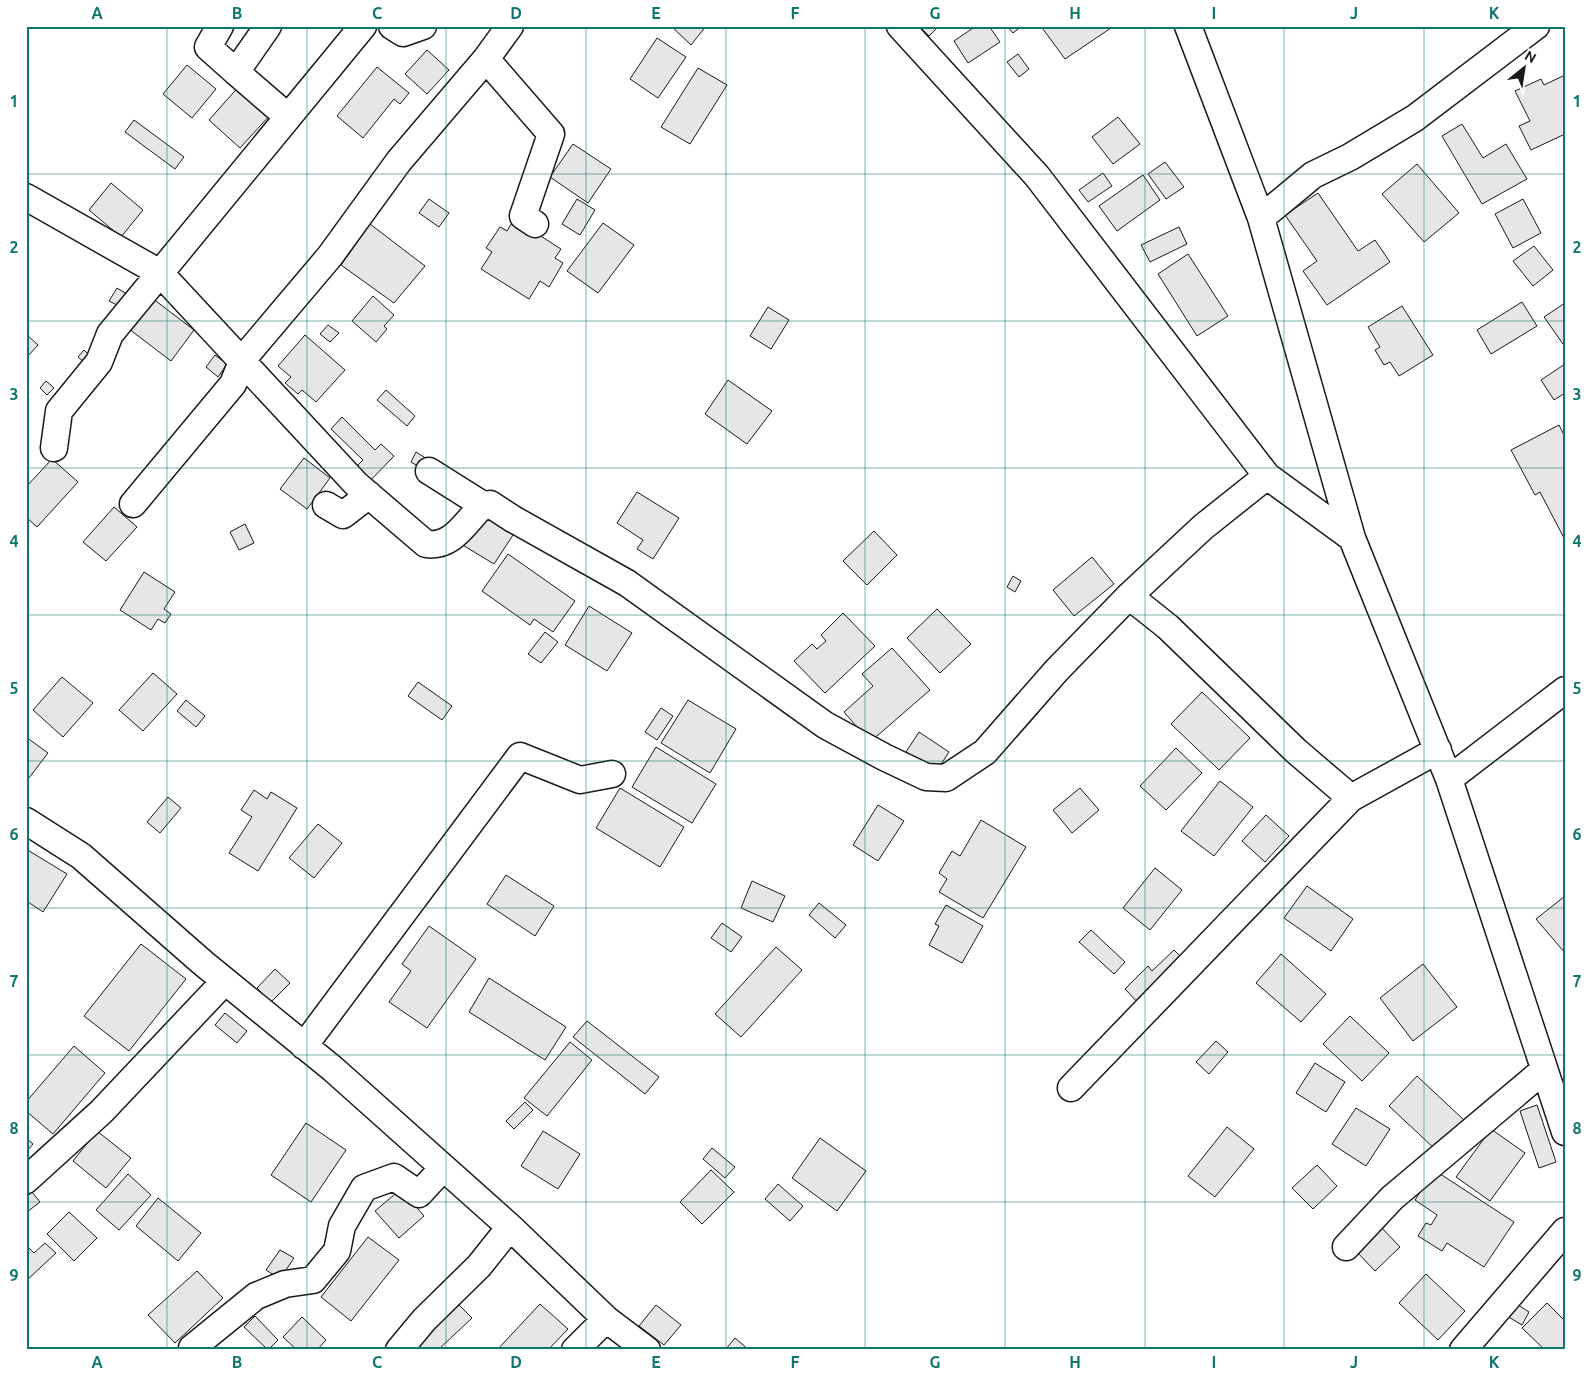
<svg xmlns="http://www.w3.org/2000/svg" width="1591" height="1376" viewBox="0 0 1591 1376" font-family="Ubuntu,sans-serif">
<style>
.building{fill:#e6e6e6;stroke:#1a1a1a}
.lines{fill:none;stroke-linecap:round;stroke-linejoin:round}
.street-casing{stroke:#1a1a1a;stroke-width:29}
.street{stroke:#fff;stroke-width:26}
.grid{fill:none;stroke:#0f766e;stroke-width:1;stroke-opacity:0.55}
.neatline{fill:none;stroke:#0f766e;stroke-width:2}
.grid-label{font-size:16px;text-anchor:middle;font-weight:bold;fill:#0f766e}
</style>
<rect width="100%" height="100%" fill="#fff"/>
<path class="building" d="M671,26H706L691,45Z
M919,26H939L929,36Z
M976,26H989L1000,42L968,63L954,41Z
M1007,26H1022L1013,33Z
M1047,26H1110L1111,28L1065,59L1043,29Z
M657,38L686,57L658,98L630,79Z
M427,50L449,70L427,94L405,74Z
M1018,54L1029,69L1019,77L1007,62Z
M187,65L216,89L192,118L163,94Z
M377,67L409,93L400,104L394,99L363,138L337,116Z
M698,68L727,85L690,144L661,127Z
M1565,75V134L1531,150L1519,126L1530,121L1515,91L1541,79L1544,85Z
M241,84L273,112L240,148L209,120Z
M1118,117L1140,144L1113,164L1092,137Z
M134,120L184,157L175,169L125,132Z
M1462,124L1483,158L1506,144L1527,179L1482,204L1442,136Z
M573,144L611,169L588,203L550,177Z
M1165,162L1184,187L1166,199L1148,174Z
M1417,164L1459,213L1424,242L1382,194Z
M1103,173L1112,186L1088,202L1079,190Z
M1143,175L1160,200L1117,231L1099,206Z
M111,183L143,210L121,237L89,210Z
M1318,193L1358,251L1375,240L1390,262L1327,305L1303,271L1317,261L1285,215Z
M429,199L449,213L439,227L419,213Z
M577,199L595,210L580,235L562,224Z
M1523,199L1541,233L1513,248L1495,214Z
M514,219L561,249L555,258L563,263L549,287L540,281L529,299L481,269L492,252L486,248L500,227L507,231Z
M603,223L634,245L598,293L567,271Z
M370,224L425,266L394,303L341,265Z
M1179,227L1187,244L1150,262L1141,245Z
M1534,246L1553,270L1533,286L1513,261Z
M1188,254L1228,316L1197,336L1158,274Z
M117,288L127,294L119,306L109,301Z
M373,296L394,315L384,326L387,329L376,342L352,321Z
M152,298L194,330L171,361L129,329Z
M1522,302L1537,326L1491,354L1477,330Z
M1565,303V342L1563,344L1544,317Z
M1402,306L1433,355L1399,376L1390,362L1384,365L1375,350L1380,347L1368,327Z
M768,307L789,320L771,349L750,336Z
M328,325L339,333L330,342L320,334Z
M26,334L38,345L26,358Z
M305,335L345,370L316,402L302,390L298,394L285,383L291,377L278,366Z
M84,350L91,357L85,363L78,357Z
M215,355L227,364L218,377L206,367Z
M1565,364V393L1554,400L1541,380Z
M728,380L772,411L747,444L705,414Z
M46,381L54,388L47,395L40,388Z
M386,390L415,416L407,426L377,400Z
M342,417L375,450L381,444L394,456L367,484L353,470L363,460L331,429Z
M1559,425L1565,437L1564,538L1540,492L1535,495L1511,450Z
M416,452L427,459L421,468L411,462Z
M304,458L330,478L307,509L280,489Z
M52,459L78,482L37,527L26,517V487Z
M637,492L679,518L653,559L637,549L643,540L617,523Z
M114,507L137,527L106,561L83,542Z
M482,511L515,532L494,564L461,544Z
M245,524L254,543L239,550L230,532Z
M874,531L897,555L867,585L843,561Z
M508,554L575,601L553,632L534,619L530,625L482,591Z
M1092,557L1114,584L1074,616L1053,590Z
M144,572L175,592L164,609L171,614L165,623L158,619L151,630L120,610Z
M1013,576L1021,581L1015,592L1007,587Z
M589,606L632,633L607,671L565,645Z
M937,609L971,644L940,673L907,638Z
M843,613L875,646L825,693L794,661L812,644L817,649L826,641L821,635Z
M545,632L558,642L541,663L528,654Z
M892,648L930,690L870,742L844,712L873,686L862,674Z
M153,673L177,694L143,731L119,710Z
M62,677L93,703L63,737L33,710Z
M418,682L452,706L442,720L408,696Z
M1202,692L1250,738L1219,770L1171,724Z
M186,700L205,716L196,727L177,711Z
M688,700L736,729L710,773L661,743Z
M661,708L673,716L657,740L645,732Z
M919,732L949,752L936,772L906,752Z
M26,737L48,753L26,782Z
M656,747L716,784L692,823L632,787Z
M1176,748L1202,773L1166,810L1140,786Z
M1220,781L1253,807L1214,856L1181,831Z
M620,788L684,827L660,867L596,828Z
M1080,788L1099,810L1072,833L1053,810Z
M254,790L267,799L271,792L297,808L258,871L229,853L252,817L241,810Z
M168,797L181,808L160,833L147,822Z
M878,805L904,821L878,861L853,845Z
M1266,815L1289,836L1265,862L1242,841Z
M981,820L1026,847L983,918L939,892L947,879L939,873L952,851L960,856Z
M318,824L342,843L314,878L289,858Z
M26,849L67,874L43,912L28,902L26,905Z
M1155,868L1182,890L1150,930L1123,908Z
M506,875L554,906L535,936L487,904Z
M752,881L785,896L773,922L741,908Z
M1307,886L1353,919L1331,951L1284,918Z
M1565,896V953L1536,919Z
M819,903L846,925L835,938L809,915Z
M946,905L983,926L962,963L929,945L939,926L935,924Z
M722,923L742,937L731,952L711,938Z
M429,926L476,959L427,1028L389,1002L411,971L402,964Z
M1091,930L1125,962L1114,974L1079,942Z
M141,944L186,979L129,1051L84,1016Z
M776,947L802,970L741,1037L715,1014Z
M1174,950L1186,962L1141,1006L1125,989L1148,966L1152,971Z
M1281,954L1326,994L1301,1022L1256,983Z
M1423,964L1457,1007L1413,1041L1380,998Z
M275,969L290,983L271,1002L257,988Z
M489,978L566,1027L545,1060L469,1012Z
M225,1013L247,1031L237,1043L215,1025Z
M1350,1016L1389,1053L1362,1081L1323,1044Z
M587,1021L659,1077L645,1094L573,1037Z
M1216,1041L1228,1052L1209,1074L1196,1062Z
M570,1042L592,1060L547,1116L524,1098Z
M74,1046L105,1073L53,1134L26,1111V1102Z
M1315,1063L1345,1082L1326,1112L1296,1093Z
M1417,1076L1465,1121L1437,1151L1389,1106Z
M525,1102L533,1110L514,1129L506,1121Z
M1537,1105L1556,1162L1539,1168L1520,1111Z
M1356,1108L1390,1129L1366,1166L1332,1144Z
M306,1123L346,1150L311,1202L271,1175Z
M1227,1127L1254,1149L1215,1197L1188,1176Z
M1491,1129L1525,1153L1490,1201L1456,1177Z
M97,1131L131,1158L106,1188L73,1161Z
M543,1131L580,1154L558,1189L521,1166Z
M26,1138L33,1144L26,1152Z
M820,1138L866,1171L837,1211L792,1178Z
M712,1148L735,1167L725,1178L703,1159Z
M1317,1165L1337,1186L1313,1209L1292,1188Z
M711,1170L734,1192L702,1224L680,1202Z
M1434,1170L1514,1222L1484,1267L1447,1243L1442,1251L1418,1236L1426,1223L1431,1225L1437,1215L1415,1200Z
M128,1174L151,1195L119,1230L96,1210Z
M778,1184L803,1206L790,1221L765,1199Z
M401,1189L424,1216L399,1238L375,1211Z
M32,1192L40,1202L27,1212L26,1198Z
M158,1198L201,1233L178,1261L136,1226Z
M69,1212L97,1238L74,1261L47,1234Z
M1380,1226L1400,1247L1375,1271L1355,1250Z
M368,1237L399,1260L351,1321L321,1297Z
M45,1243L56,1253L26,1281V1245L34,1253Z
M280,1250L294,1258L280,1279L266,1270Z
M197,1271L223,1298L175,1343L148,1315Z
M1426,1274L1465,1311L1438,1340L1399,1303Z
M1515,1303L1529,1312L1522,1325L1507,1316Z
M1547,1303L1565,1321V1350H1545L1522,1328Z
M458,1304L472,1318L438,1350H410Z
M540,1304L568,1329L548,1350H497Z
M656,1305L681,1325L664,1345L639,1326Z
M255,1316L278,1340L268,1350L244,1327Z
M302,1317L326,1340L317,1350H297L283,1337Z
M735,1338L749,1350H725Z"/>
<g class="lines">
<defs>
<path id="street" d="M220,26L208,47L236,72
M268,26L236,72L288,117
M392,26L403,33L423,26
M900,26L1037,176L1267,476L1352,538
M1188,26L1261,218L1352,538L1449,779L1565,1132
M486,59L551,134L523,216L535,224
M26,197L160,273L357,485L426,544C453,548 466,521 483,505L490,504L513,519L627,583L825,725L884,757L926,777L946,778L985,752L1056,671L1129,596L1203,527L1267,476
M1261,218L1313,175L1350,157L1415,118L1536,26
M54,448L59,411L99,362L110,334L363,26
M429,471L483,505
M133,504L233,384L243,359L330,256L399,161L486,59L510,26
M326,505L343,515L369,495
M1129,596L1168,627L1296,751L1351,798
M1449,779L1565,690
M26,821L81,856L203,963L333,1069L510,1227L606,1319L647,1350
M304,1046L520,756L580,780L612,774
M1071,1088L1351,798L1438,750
M26,1180L102,1111L225,981
M1346,1247L1392,1198L1544,1070
M192,1348L256,1296L285,1284L313,1280L337,1251L342,1226L364,1188L394,1177L419,1194L443,1168
M399,1350L424,1320L479,1266L510,1227
M575,1350L606,1319
M1463,1350L1565,1231"/>
</defs>
<use href="#street" class="street-casing"/>
<use href="#street" class="street"/>
</g>
<path class="grid" d="M167,26V1350M307,26V1350M446,26V1350M586,26V1350M726,26V1350M865,26V1350M1005,26V1350M1145,26V1350M1284,26V1350M1424,26V1350M26,174H1565M26,321H1565M26,468H1565M26,615H1565M26,761H1565M26,908H1565M26,1055H1565M26,1202H1565"/>
<rect width="1591" height="1376" fill="none" stroke="#ffffff" stroke-width="55"/>
<g transform="translate(1524 68) rotate(30)" stroke="#ffffff" stroke-width="4" paint-order="stroke">
<path d="M0-4L9 19L0 12L-9 19Z" fill="#1a1a1a"/>
<text y="-8" font-size="14" font-weight="bold" text-anchor="middle" fill="#1a1a1a">N</text>
</g>
<rect x="28" y="28" width="1536" height="1320" class="neatline"/>
<g class="grid-label">
<text x="97" y="19">A</text>
<text x="237" y="19">B</text>
<text x="377" y="19">C</text>
<text x="516" y="19">D</text>
<text x="656" y="19">E</text>
<text x="795" y="19">F</text>
<text x="935" y="19">G</text>
<text x="1075" y="19">H</text>
<text x="1214" y="19">I</text>
<text x="1354" y="19">J</text>
<text x="1494" y="19">K</text>
<text x="14" y="107">1</text>
<text x="1577" y="107">1</text>
<text x="14" y="253">2</text>
<text x="1577" y="253">2</text>
<text x="14" y="400">3</text>
<text x="1577" y="400">3</text>
<text x="14" y="547">4</text>
<text x="1577" y="547">4</text>
<text x="14" y="694">5</text>
<text x="1577" y="694">5</text>
<text x="14" y="840">6</text>
<text x="1577" y="840">6</text>
<text x="14" y="987">7</text>
<text x="1577" y="987">7</text>
<text x="14" y="1134">8</text>
<text x="1577" y="1134">8</text>
<text x="14" y="1281">9</text>
<text x="1577" y="1281">9</text>
<text x="97" y="1368">A</text>
<text x="237" y="1368">B</text>
<text x="377" y="1368">C</text>
<text x="516" y="1368">D</text>
<text x="656" y="1368">E</text>
<text x="795" y="1368">F</text>
<text x="935" y="1368">G</text>
<text x="1075" y="1368">H</text>
<text x="1214" y="1368">I</text>
<text x="1354" y="1368">J</text>
<text x="1494" y="1368">K</text>
</g>
</svg>
